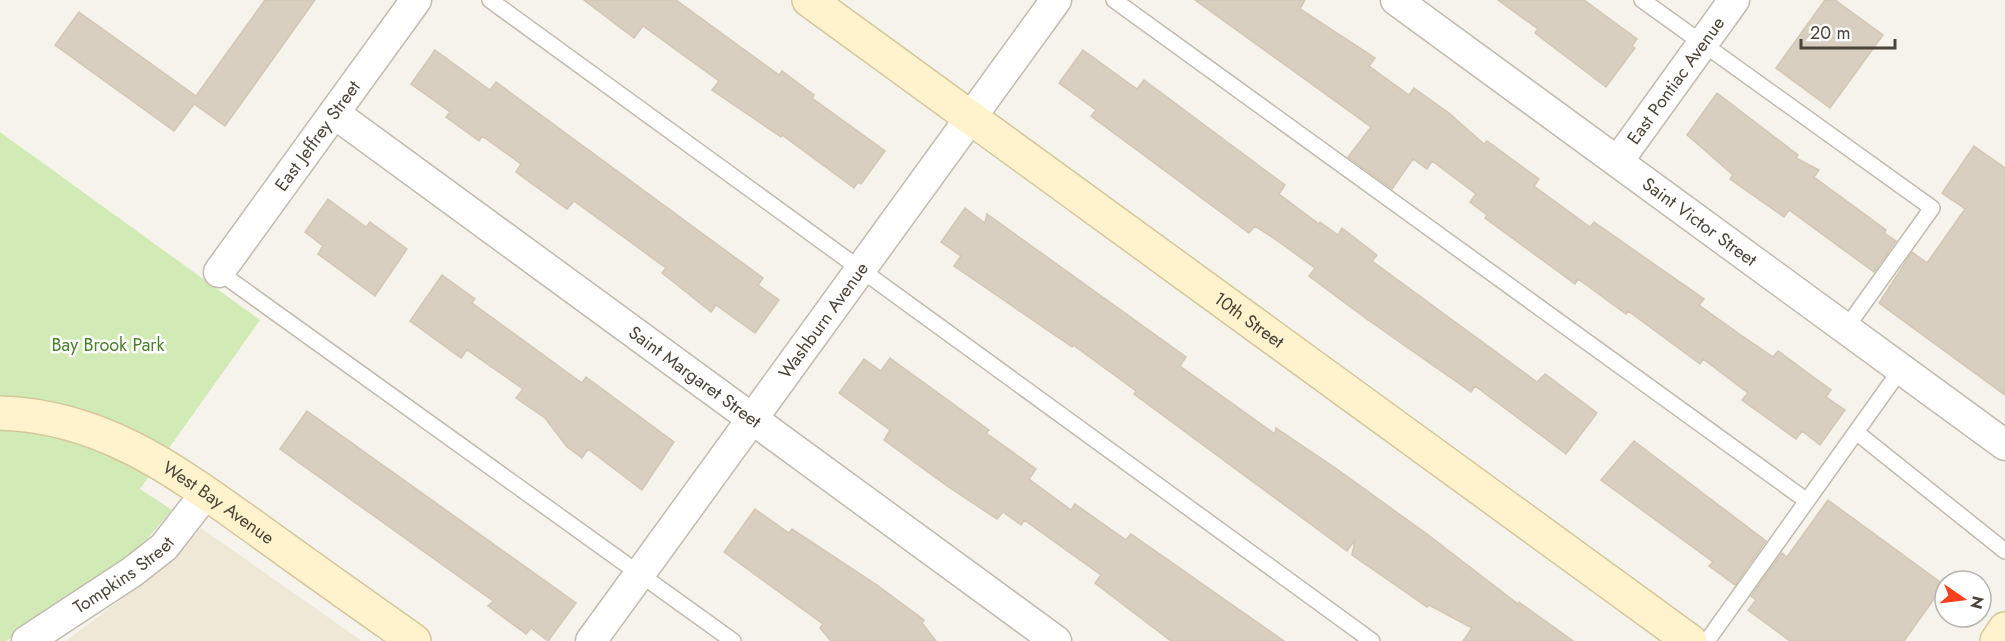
<svg xmlns="http://www.w3.org/2000/svg" width="2005" height="641" viewBox="0 0 2005 641" font-family="Jost,sans-serif">
<style>
.education{fill:#efe8d6}
.green{fill:#d2eab5}
.building{fill:#d8cfc1;stroke:#d3c7b4;stroke-width:1.5}
.lines{fill:none;stroke-linecap:round;stroke-linejoin:round}
.lane-casing{stroke:#c2bbae;stroke-width:18}
.street-casing{stroke:#c2bbae;stroke-width:33}
.secondary-casing{stroke:#d6c79b;stroke-width:36}
.lane{stroke:#fff;stroke-width:15}
.street{stroke:#fff;stroke-width:30}
.secondary{stroke:#fff3cd;stroke-width:33}
.labels{text-anchor:middle;stroke-width:5;stroke-linejoin:round;paint-order:stroke}
.street-label{font-size:18px;fill:#4b4439;stroke:#fff}
.park-label{font-size:18px;fill:#4a7f2a;stroke:#fff}
</style>
<rect width="100%" height="100%" fill="#f6f3ec"/>
<path class="education" d="M201,528L362,641H66L177,557Z"/>
<path class="green" d="M0,132L260,320L140,489L172,510L147,539L115,569L6,641H0Z"/>
<path class="building" d="M265,0H315L225,126L194,104L174,131L55,45L79,12L196,96Z
M584,0H676L779,75L782,71L814,95L812,98L885,151L861,184L858,182L854,188L782,135L781,137L712,90L719,81L643,26L634,38Z
M1195,0H1305L1300,9L1375,58L1369,66L1409,95L1414,88L1449,113L1484,144L1487,141L1539,179L1534,186L1590,227L1594,222L1704,299L1699,305L1738,333L1773,357L1778,351L1831,390L1826,397L1845,410L1820,445L1802,431L1796,439L1742,400L1748,393L1703,359L1700,364L1628,311L1626,314L1578,279L1575,284L1485,218L1487,215L1470,202L1476,194L1432,161L1427,169L1413,159L1392,189L1348,157L1371,127Z
M1498,0H1584L1637,39L1632,46L1635,48L1606,87L1535,33L1538,29Z
M1825,0H1835L1883,35L1830,108L1776,68Z
M435,50L490,90L496,82L763,278L758,285L779,300L755,333L716,305L711,312L662,273L666,268L574,201L567,209L516,172L521,164L482,136L479,141L446,117L450,112L411,84Z
M1083,50L1137,89L1144,80L1285,185L1279,194L1319,224L1320,222L1338,235L1342,228L1377,255L1372,261L1537,382L1545,374L1597,413L1566,454L1475,386L1471,392L1368,320L1309,276L1315,268L1275,239L1255,226L1249,233L1091,116L1096,110L1059,83Z
M1717,93L1798,155L1796,158L1819,170L1814,177L1886,230L1884,233L1896,241L1874,272L1789,210L1784,217L1730,179L1733,175L1687,135Z
M1974,146L2005,168V395L1879,303L1912,252L1927,263L1965,209L1942,193Z
M328,199L366,227L370,222L407,249L375,296L318,254L323,246L305,232Z
M965,208L985,223L987,214L1186,357L1180,366L1275,434L1276,428L1334,467L1427,534L1518,604L1519,602L1573,641H1463L1472,628L1429,605L1427,607L1352,555L1355,540L1347,551L1134,394L1136,391L1073,345L1072,347L954,266L961,256L941,242Z
M442,275L475,299L472,303L564,370L582,383L586,377L674,442L642,490L588,449L582,458L567,447L545,418L516,398L523,389L467,350L461,358L410,321Z
M890,358L989,430L986,433L1036,469L1029,479L1071,510L1075,504L1126,540L1131,534L1284,641H1171L1095,583L1101,575L1024,520L1021,525L1003,512L997,519L947,486L884,440L890,430L839,393L864,359L881,371Z
M307,411L576,603L548,641L531,628L526,634L488,606L493,601L280,449Z
M1634,441L1766,541L1735,585L1709,566L1713,562L1601,480Z
M1828,500L1944,585L1904,641H1790L1748,610L1756,600L1751,596L1782,553L1787,557Z
M755,509L789,533L792,529L877,585L924,620L922,623L936,641H831L820,628L823,624L724,552Z"/>
<g class="lines">
<defs>
<path id="lane" d="M490,0L1372,641
M1114,0L1807,501
M1642,0L1932,208L1846,328
M219,272L733,641
M1856,432L2005,551
M1707,641L1901,369"/>
<g id="street">
<path id="s1" d="M1396,0L2005,445"/>
<path id="s2" d="M334,113L1056,641"/>
<path id="s3" d="M1618,161L1734,0"/>
<path id="s4" d="M219,272L416,0"/>
<path id="s5" d="M27,641L132,572L164,547L206,493"/>
<path id="s6" d="M591,641L1056,0"/>
</g>
<g id="secondary">
<path id="s7" d="M809,0L1690,641"/>
<path id="s8" d="M0,413C105,416 180,474 261,532C312,569 363,605 414,641"/>
<path d="M1997,641L2005,629"/>
</g>
</defs>
<use href="#lane" class="lane-casing"/>
<use href="#street" class="street-casing"/>
<use href="#secondary" class="secondary-casing"/>
<use href="#lane" class="lane"/>
<use href="#street" class="street"/>
<use href="#secondary" class="secondary"/>
</g>
<g class="labels">
<g class="street-label">
<text dy="6" stroke="none"><textPath href="#s3" startOffset="99">East Pontiac Avenue</textPath></text>
<text dy="6" stroke="none"><textPath href="#s4" startOffset="168">East Jeffrey Street</textPath></text>
<text dy="6" stroke="none"><textPath href="#s1" startOffset="376">Saint Victor Street</textPath></text>
<text dy="6" stroke="none"><textPath href="#s6" startOffset="396">Washburn Avenue</textPath></text>
<text dy="6" stroke="none"><textPath href="#s7" startOffset="544">10th Street</textPath></text>
<text dy="6" stroke="none"><textPath href="#s2" startOffset="447">Saint Margaret Street</textPath></text>
<text dy="6" stroke="none"><textPath href="#s8" startOffset="240">West Bay Avenue</textPath></text>
<text dy="6" stroke="none"><textPath href="#s5" startOffset="117">Tompkins Street</textPath></text>
</g>
<g class="park-label">
<text x="108" y="351">Bay Brook Park</text>
</g>
</g>
<g transform="translate(1963 599) rotate(104)"><circle r="28" fill="#ffffff" stroke="#b7b4b0" stroke-width="1.5"/>
<path d="M0-4.5L10 22L0 15L-10 22Z" fill="#fc3f1d"/>
<text y="-9" font-size="16" font-weight="bold" text-anchor="middle" fill="#4b4439">N</text>
</g>
<path d="M1801 39v9h94v-9" fill="none" stroke="#4b4439" stroke-width="3"/>
<text x="1810" y="39" font-size="18" fill="#4b4439" stroke="#ffffff" stroke-width="4.5" paint-order="stroke">20 m</text>
</svg>
